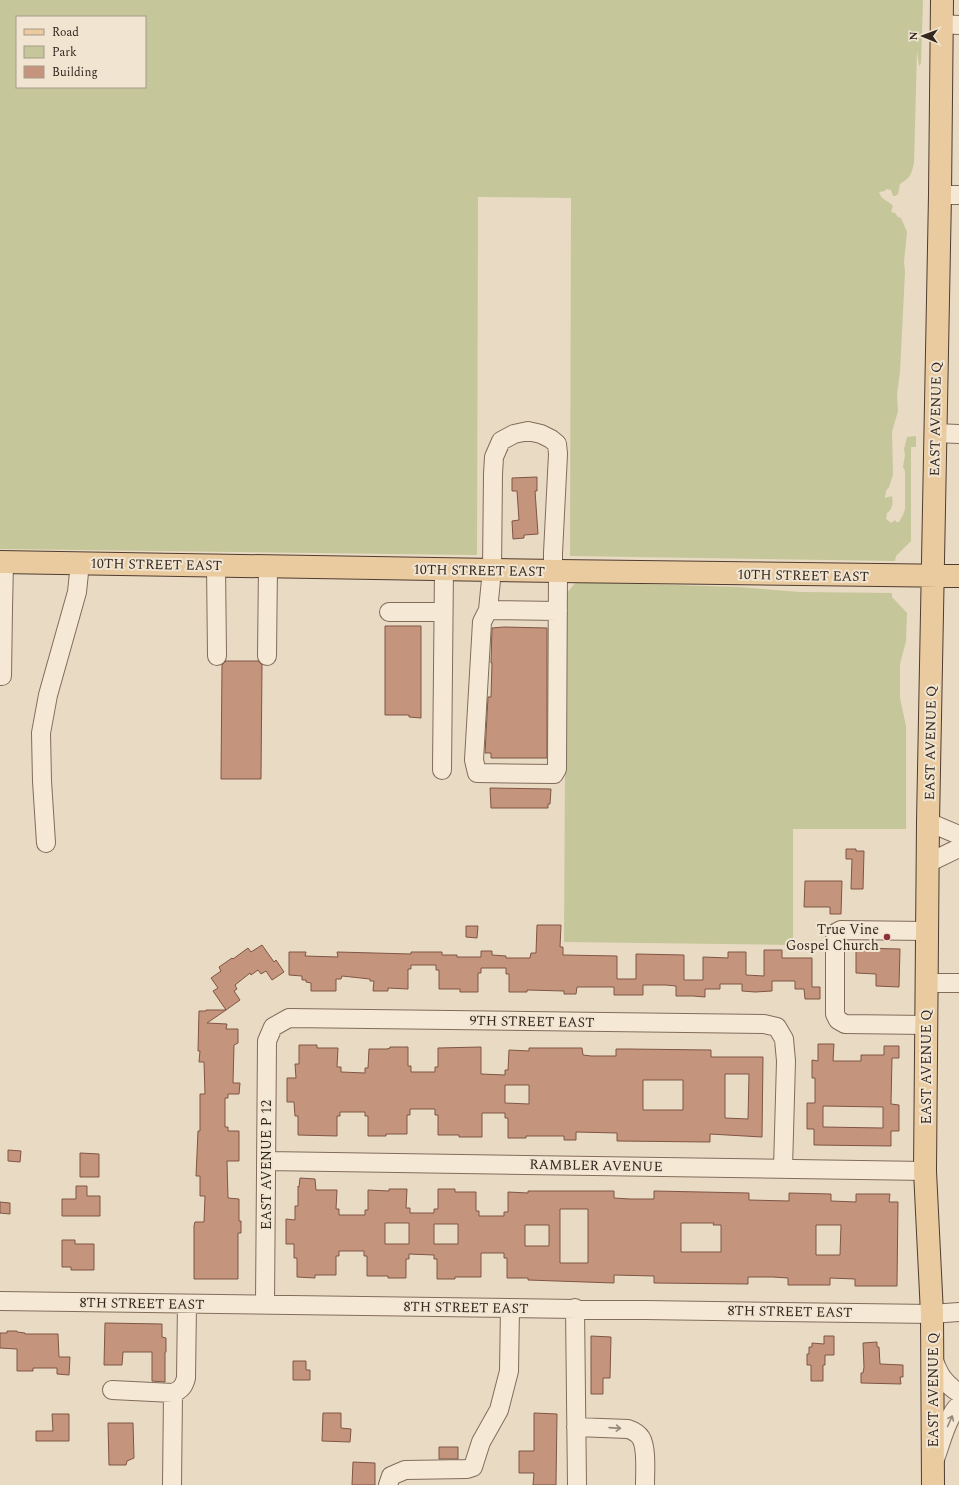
<svg xmlns="http://www.w3.org/2000/svg" width="959" height="1485" viewBox="0 0 959 1485" font-family="Spectral,serif">
<style>
.green{fill:#c5c699;fill-rule:evenodd}
.building{fill:#c4947d;stroke:#7f5644;fill-rule:evenodd}
.lines{fill:none;stroke-linecap:round;stroke-linejoin:round}
.minor-casing{stroke:#826c5c;stroke-width:20}
.major-casing{stroke:#503c30;stroke-width:24}
.minor{stroke:#f5e9d6;stroke-width:18}
.major{stroke:#e9cb9f;stroke-width:22}
.oneway{stroke:#94887a}
.poi-dot{fill:#8b323b;stroke:#f1e5d2;stroke-width:1.5}
.labels{text-anchor:middle;stroke-width:4;stroke-linejoin:round;paint-order:stroke}
.street-label{font-size:14px;fill:#33271e;stroke:#f1e5d2}
.poi-label{font-size:14px;fill:#33271e;stroke:#f1e5d2;text-anchor:end}
</style>
<rect width="100%" height="100%" fill="#e9dac3"/>
<path class="green" d="M0,0H923L921,63L919,66L917,50L914,163C911,175 911,177 900,184L898,194L895,196H893L891,190L886,189L885,191L879,192C882,201 888,200 893,206L891,212L895,213L898,217L901,218L907,232L904,262L905,272L900,372L897,394L898,411L892,432L893,475L889,487L886,491L885,498L892,496C893,503 893,509 887,513L886,519L891,523L895,520L896,522H899L903,515L905,509V471L903,467L905,455L904,449L907,437L916,436V447H911V541L896,556L895,561L570,556L571,198L478,197L477,555L0,549ZM17,17H145V87H17Z
M576,582L739,587L800,592L892,593V597L907,613L906,641L900,664V698L906,726V829H793V945L564,942L566,594Z"/>
<path class="building" d="M537,477V491H535L538,534L524,535V538L513,539L512,521L519,520L517,491H512V478Z
M385,626H421V718L409,717V715H385Z
M504,627L547,628V758H491V753H485L488,697H491L492,663H491L492,628Z
M226,661H258L262,665L261,779H221L222,665Z
M490,788L551,789L550,804H548V808H491Z
M846,849H856V851H864L863,889H851L852,859H846Z
M805,881H842L841,914H830V907H804Z
M537,925H561L560,947H563V955L617,956V979H636V954L684,955V980H703V957L728,958V952H746V975L764,976V950H782V958H812V987H820V999H805L804,989H795V981H772V991L755,992L742,991V984H720V989H705V997L693,996H676V986L666,985H643V995H614V987H577L576,994H564V991L527,990V992H509V974H506V968H481V973H478V992H460V989H439V970H436V965H411V969H408V989L388,988V991H373L374,981H370V979L342,976L341,979H336V991H311V983L306,982V980H302V976L289,975V952H306L305,956L338,957L337,952L411,954V952H442V955H457V957H481V951H492V955L506,956V958H530L531,953H536Z
M466,926H478L477,938L466,937Z
M262,945L274,962L276,960L284,972L272,980L266,971L261,974L258,970L251,975L250,973L235,985L237,989L234,991L240,1000L226,1010L213,991L218,988L211,978L221,971L219,967L232,958L233,959L248,948L251,952Z
M856,948L900,949L899,987L876,986V974L856,973Z
M206,1010H226L207,1023L227,1024L226,1029H238V1043L234,1045L233,1083H240L239,1094H228V1098H225V1127H228V1131H239V1161H227L228,1198L239,1199V1221H241V1233H238V1279H194V1226L195,1222H204L205,1196H200V1176H196L198,1131H200V1094H205L204,1062H199L200,1051H198L199,1011H206Z
M818,1044H834L833,1061H861V1055H884V1046H899V1058H892L891,1104L899,1105V1131H891V1146L814,1145V1129H807V1103H815V1078H812V1060L818,1061ZM823,1106L883,1107V1128L823,1127Z
M299,1045H317V1048H338L337,1067H341V1072L365,1073V1068H368L369,1049H387L390,1048V1047H408V1066H411V1072H435V1067H438V1048L481,1047V1074L505,1075V1070H508L509,1050L529,1051V1048H582L583,1055L591,1056H616V1049H628L711,1050V1057H763L762,1137L710,1134V1142L617,1141V1133L576,1132V1140H564V1136H526V1138H508V1118H505V1113H482V1137H459V1135H438V1115H435V1109H410V1115H407V1134H386V1136H368V1116H365V1112H340V1116H337V1136L298,1135V1116H295L294,1102H287V1078H296L295,1064H299ZM725,1074H749L748,1119L725,1118ZM643,1080H683V1110H643ZM505,1085H529V1104L505,1103Z
M8,1150L21,1151L20,1162L8,1161Z
M80,1153L99,1154V1177H80Z
M300,1178L315,1179L316,1190H337L336,1209H339V1215H365V1210H368V1190L389,1191V1189H407L406,1208H410V1213H434V1209H438V1189H455V1192H476V1211H479V1216H504V1212H508V1192L528,1193V1191H614V1198L630,1199H654V1191L749,1193V1200L789,1201V1193L831,1194V1201L856,1202V1194H890L889,1202H898L897,1286H855V1279L830,1278V1285H788V1278L773,1277H748V1284L654,1283V1276L614,1275V1283L528,1280V1278H507V1258H504V1253H481V1277H455V1279H437V1259H434V1255L409,1254V1259H406V1278H388V1276H367V1256H364V1251H339V1256H336V1275H315V1278L297,1277V1258H294V1244H286V1219L295,1220V1206H298V1186L299,1187ZM560,1209H588V1263H560ZM385,1223H409V1244H385ZM681,1223H714L713,1225H721V1252H681ZM434,1224H458V1244H434ZM525,1225H549V1246H525ZM816,1225H841L840,1255H816Z
M76,1186H87V1196H100V1216H62V1199H76Z
M0,1202L10,1203V1214L0,1213Z
M62,1240H75V1244H94V1270H71V1267H62Z
M105,1323L162,1324V1337L166,1338V1352H165V1382L152,1381V1352H123L122,1365H104Z
M7,1331H17V1332L25,1333V1334H58L59,1357H70L69,1375L57,1374V1368H33V1371H17V1349L0,1348V1333H7Z
M591,1336L611,1337L610,1378H603V1394H591Z
M824,1336H834V1355H825V1365H823V1381H811V1365H807V1354H809V1347H812V1343L824,1344Z
M877,1342V1347H879L880,1364L903,1365V1377H900L901,1384L861,1383V1373H863L864,1367L863,1343Z
M293,1361H306V1370H310V1380H293Z
M323,1413H341V1428L351,1429L350,1442L322,1441Z
M534,1413L557,1414L556,1485H533L534,1473H519V1451H534Z
M52,1414H69V1441H36V1431H53Z
M108,1423H133L134,1458L127,1461L126,1465H109Z
M439,1447H458V1459H439Z
M353,1462L375,1463V1485H352Z"/>
<g class="lines">
<defs>
<path id="minor" d="M941,24L959,25
M940,195H959
M935,433L959,434
M216,565L217,656
M553,571V553L558,454L557,444L551,439L541,434L528,431L514,434L501,441L494,457L493,474L492,570L488,610L482,622L474,760L477,773L554,774L557,769L558,571
M0,609H3L4,562
M488,610L558,611
M389,612H443
M267,656L268,566
M0,676H2L3,609
M442,770L444,569
M928,822L959,835
M46,843L42,781L41,733L48,695L77,592L80,563
M928,863L959,848
M927,983H959
M927,1025L845,1024L838,1020L835,1014V939L837,932L841,930L927,931
M267,1161L925,1171
M0,1301L932,1314L959,1312
M265,1304L267,1041L273,1027L289,1018L764,1024L777,1027L784,1039L786,1061L783,1168
M575,1308L577,1485
M933,1358C939,1375 944,1383 959,1393
M112,1390L173,1393C181,1390 184,1386 186,1378L187,1304
M576,1427L628,1429C634,1431 638,1433 641,1438C647,1448 645,1472 645,1485
M935,1459C941,1444 947,1416 959,1405
M172,1485L173,1393
M388,1485L391,1476L405,1470L467,1469L473,1467L481,1442L499,1410L509,1371L510,1308"/>
<path id="major" d="M0,562L558,571L959,576
M933,1485L932,1314L925,1171L928,822L940,195L942,0"/>
</defs>
<use href="#minor" class="minor-casing"/>
<use href="#major" class="major-casing"/>
<use href="#minor" class="minor"/>
<use href="#major" class="major"/>
</g>
<defs><path id="oneway-shaft" d="M-6 0H5M1.5-3L5.5 0L1.5 3" fill="none" stroke-width="1.6" stroke-linecap="round" stroke-linejoin="round"/></defs>
<g class="oneway">
<use href="#oneway-shaft" transform="translate(950 1421) rotate(-66)"/>
<use href="#oneway-shaft" transform="translate(615 1428) rotate(4)"/>
</g>
<circle class="poi-dot" cx="887" cy="937" r="4"/>
<g class="labels">
<g class="street-label">
<text transform="translate(935 419) rotate(-89)" y="5">EAST AVENUE Q</text>
<text transform="translate(156 564) rotate(1)" y="5">10TH STREET EAST</text>
<text transform="translate(479 570) rotate(1)" y="5">10TH STREET EAST</text>
<text transform="translate(803 575) rotate(1)" y="5">10TH STREET EAST</text>
<text transform="translate(930 743) rotate(-89)" y="5">EAST AVENUE Q</text>
<text transform="translate(532 1021) rotate(1)" y="5">9TH STREET EAST</text>
<text transform="translate(926 1067) rotate(-90)" y="5">EAST AVENUE Q</text>
<text transform="translate(266 1165) rotate(-90)" y="5">EAST AVENUE P 12</text>
<text transform="translate(596 1165) rotate(1)" y="5">RAMBLER AVENUE</text>
<text transform="translate(142 1303) rotate(1)" y="5">8TH STREET EAST</text>
<text transform="translate(466 1307) rotate(1)" y="5">8TH STREET EAST</text>
<text transform="translate(790 1311) rotate(1)" y="5">8TH STREET EAST</text>
<text transform="translate(933 1390) rotate(-90)" y="5">EAST AVENUE Q</text>
</g>
<g class="poi-label">
<text x="879" y="934">True Vine<tspan x="879" dy="16">Gospel Church</tspan></text>
</g>
</g>
<rect x="16" y="16" width="130" height="72" fill="#f1e5d2" stroke="#a5998a"/>
<rect x="24" y="29" width="20" height="6" fill="#e9cb9f" stroke="#a5998a"/>
<text x="52" y="36" font-size="12" fill="#33271e">Road</text>
<rect x="24" y="46" width="20" height="12" fill="#c5c699" stroke="#a5998a"/>
<text x="52" y="56" font-size="12" fill="#33271e">Park</text>
<rect x="24" y="66" width="20" height="12" fill="#c4947d" stroke="#a5998a"/>
<text x="52" y="76" font-size="12" fill="#33271e">Building</text>
<g transform="translate(923 36) rotate(271)" stroke="#f1e5d2" stroke-width="3" paint-order="stroke">
<path d="M0-3L7 15L0 10L-7 15Z" fill="#33271e"/>
<text y="-6" font-size="11" font-weight="bold" text-anchor="middle" fill="#33271e">N</text>
</g>
</svg>
